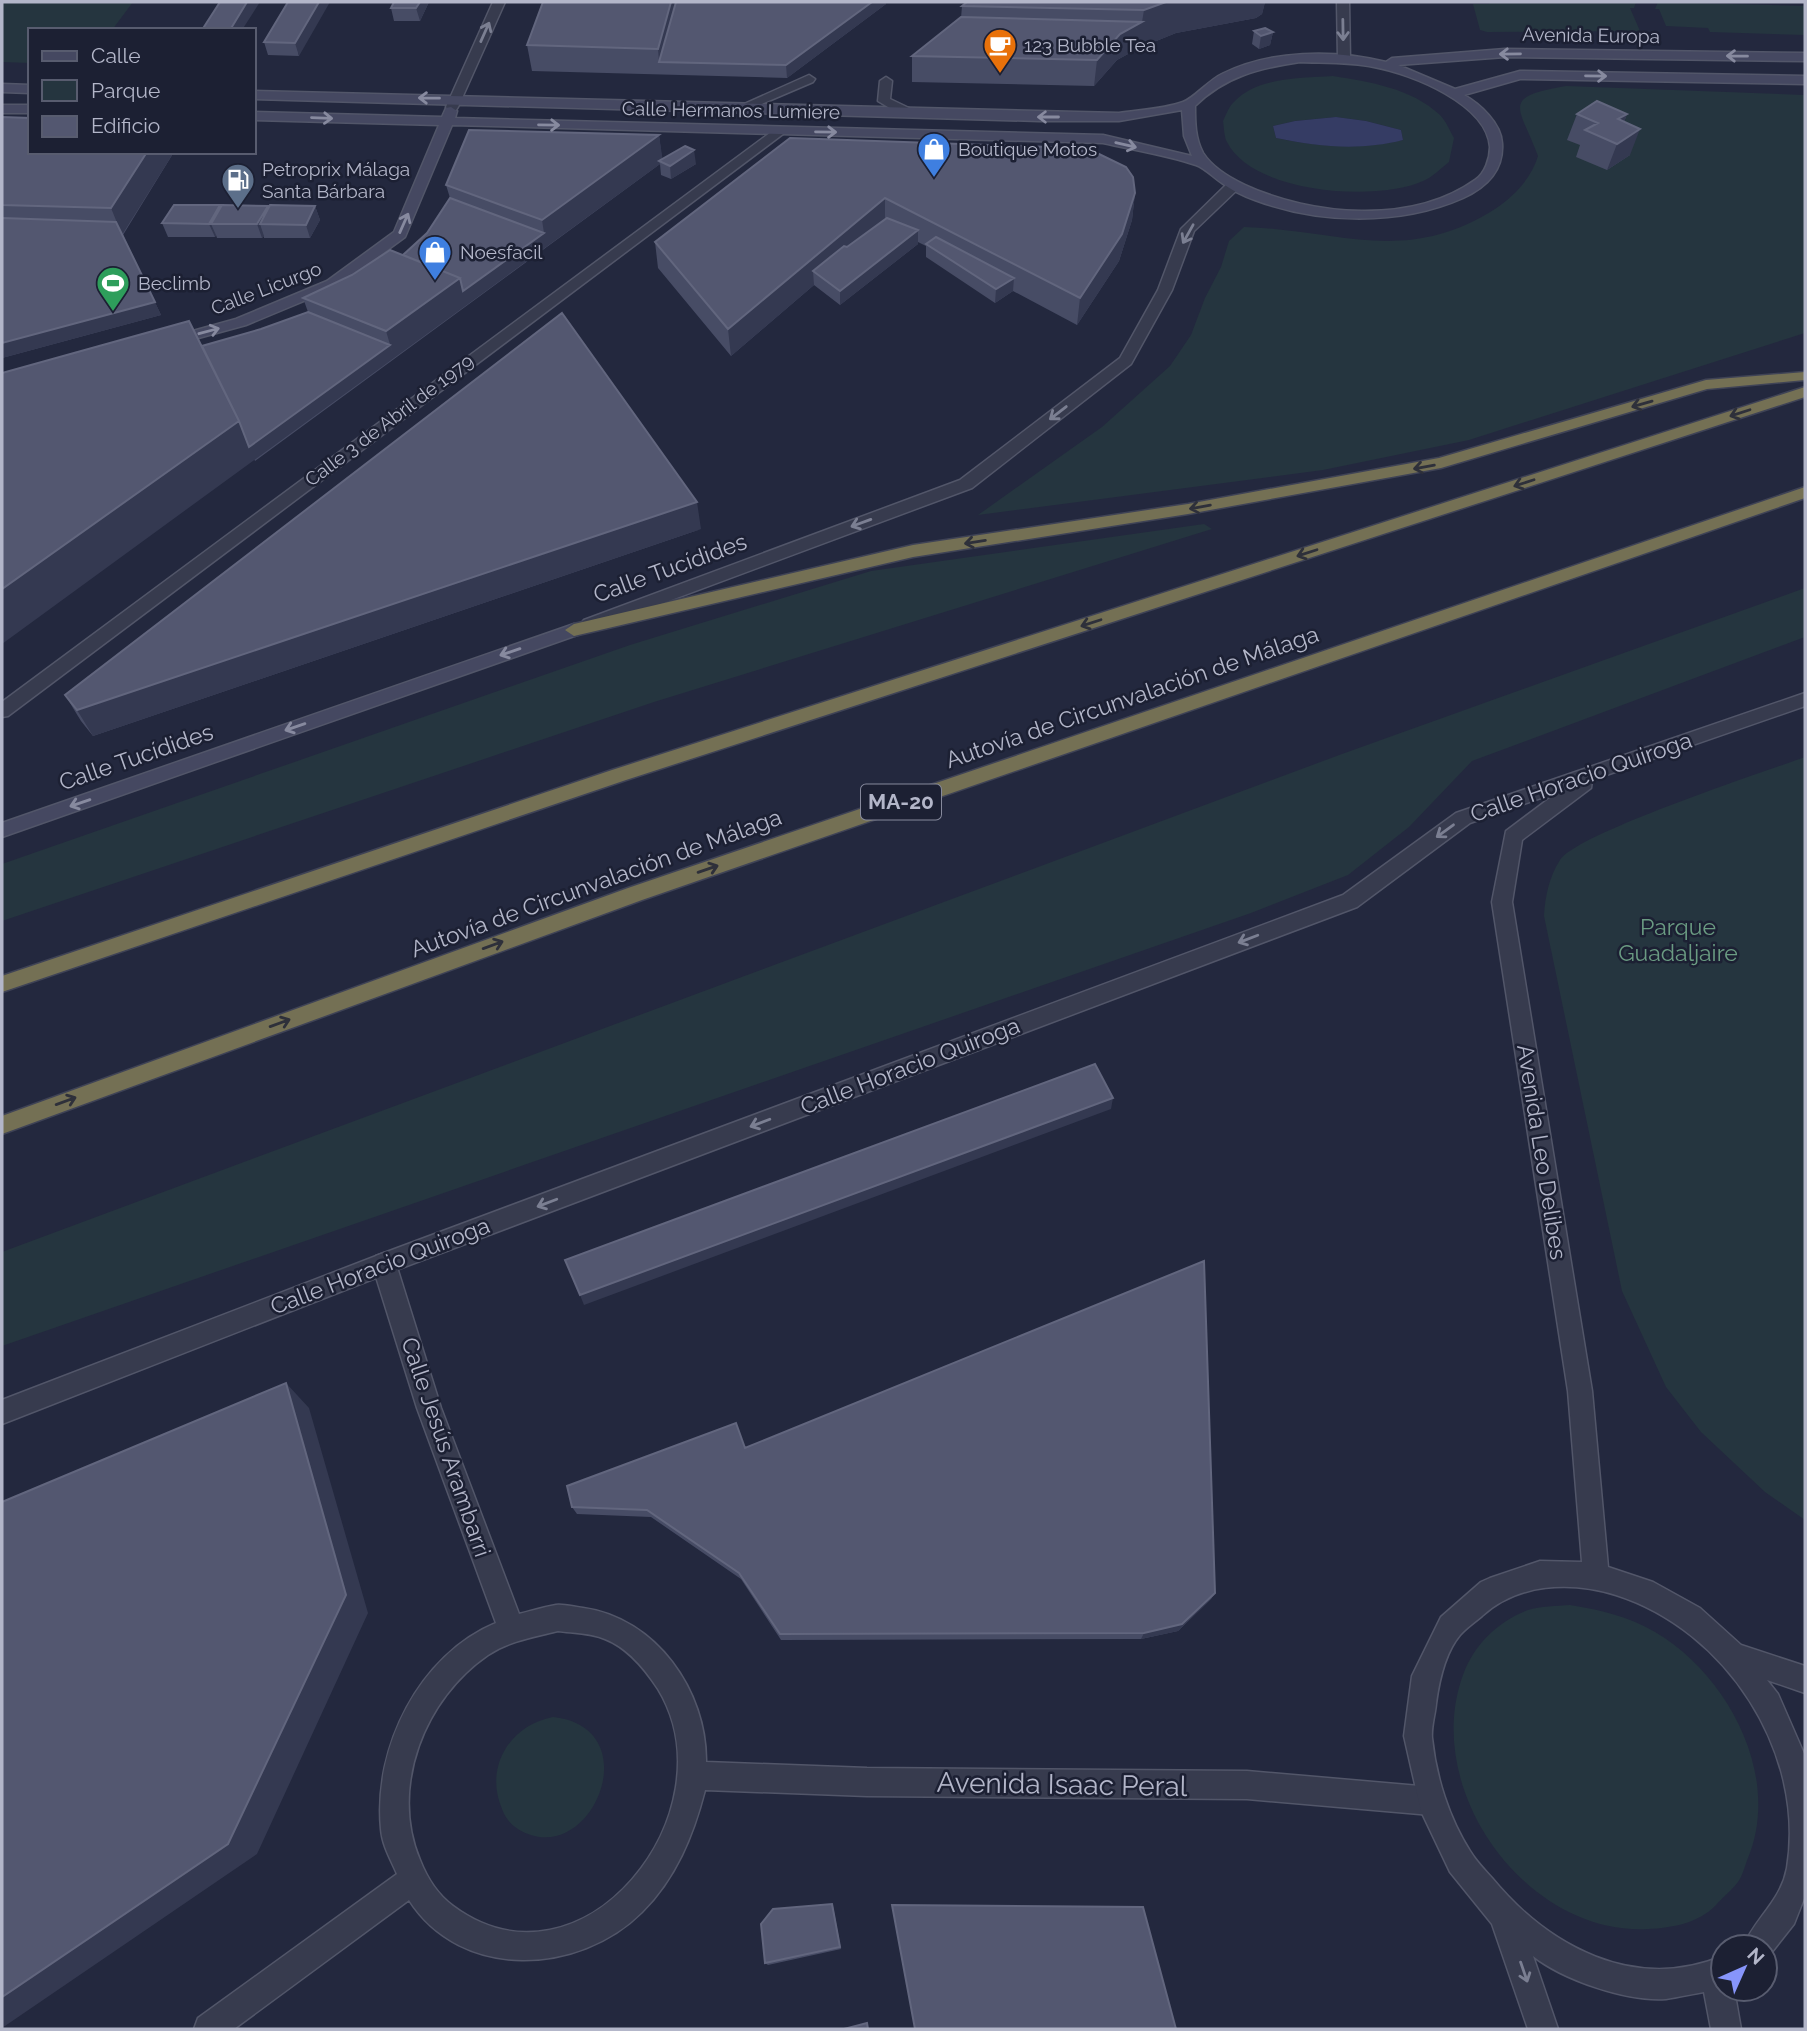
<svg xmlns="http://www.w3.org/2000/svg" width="1807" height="2031" viewBox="0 0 1807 2031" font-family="Raleway,sans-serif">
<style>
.green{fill:#25353f;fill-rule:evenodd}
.water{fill:#353c64}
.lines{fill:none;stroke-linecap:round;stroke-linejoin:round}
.service-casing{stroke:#525669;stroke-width:3}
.minor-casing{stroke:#525669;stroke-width:3}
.tertiary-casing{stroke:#525669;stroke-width:3}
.secondary-casing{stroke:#525669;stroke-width:3}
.motorway-casing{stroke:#3f4356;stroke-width:3}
.service{fill:#373b4e;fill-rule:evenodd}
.minor{fill:#373b4e;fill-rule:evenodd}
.tertiary{fill:#373b4e;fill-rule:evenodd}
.secondary{fill:#454861;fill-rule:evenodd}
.motorway{fill:#747054;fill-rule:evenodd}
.wall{fill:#474c65}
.shaded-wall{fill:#343951}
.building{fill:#535770;stroke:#62667e;stroke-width:2}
.oneway{stroke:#7b7f92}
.oneway2{stroke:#878a9f}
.oneway3{stroke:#2e303a}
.labels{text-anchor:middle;stroke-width:5;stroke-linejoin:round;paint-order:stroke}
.far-street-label{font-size:19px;fill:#b3b6c9;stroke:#1c2033}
.far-poi-label{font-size:19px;fill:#b3b6c9;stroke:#1c2033;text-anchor:start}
.shield{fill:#1c2033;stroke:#86899c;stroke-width:2}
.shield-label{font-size:21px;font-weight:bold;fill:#b3b6c9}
.street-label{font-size:23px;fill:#b3b6c9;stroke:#1c2033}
.park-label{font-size:23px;fill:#6a9b82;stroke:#1c2033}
.near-street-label{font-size:28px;fill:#b3b6c9;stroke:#1c2033}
</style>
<rect width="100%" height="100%" fill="#23283e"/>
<path class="green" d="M2,2H133L112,30H30V63L2,62Z
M1490,2H1636L1634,8H1630L1640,31L1487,32L1480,30L1473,4H1489Z
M1658,2L1805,6V35L1710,32L1708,28L1666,26L1659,9H1655Z
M1333,76C1370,82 1411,88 1440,115C1446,121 1450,131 1454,138L1449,162C1441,168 1433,177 1423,181C1377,202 1253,194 1227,142C1224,137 1224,127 1223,121C1226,115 1229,106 1234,102C1257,77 1302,78 1333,76ZM1336,117L1366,121L1401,130L1403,140C1360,150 1319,147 1276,138L1273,126L1295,121Z
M1566,86L1805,95V333L1469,440L1323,470L978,515L1102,427L1170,366L1191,335L1205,298L1221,267L1229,241L1244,227C1339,230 1405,266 1495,209C1514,196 1531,179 1538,156C1520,107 1499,97 1566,86Z
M1204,524L1212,529L654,702L2,921V864L630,645L871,571Z
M1805,588V637L1472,761L1409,827L1348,875L1251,913L2,1346V1252L1342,754Z
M1805,757V1520L1765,1492L1701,1432L1666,1387L1622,1291L1544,916C1545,897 1549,877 1560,860C1578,833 1764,772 1805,757Z
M1570,1605C1600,1610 1628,1616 1655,1632C1727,1674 1782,1775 1748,1858C1745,1865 1743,1875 1738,1882C1732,1890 1723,1897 1716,1905C1699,1923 1672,1928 1648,1929C1526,1936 1421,1789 1463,1675C1474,1645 1497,1622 1528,1610C1540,1606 1557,1606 1570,1605Z
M553,1717C647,1727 595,1860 528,1834C515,1829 507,1822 502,1809C484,1767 510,1725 553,1717Z"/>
<path class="water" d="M1336,117L1366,121L1401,130L1403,140C1360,151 1319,147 1276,138L1273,126L1295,121Z"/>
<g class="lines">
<defs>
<path id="service" d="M809,75L815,79L813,82L743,112H735L733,109Z
M886,77L892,81L890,99L913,110V116H903L878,101L880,81Z"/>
<path id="minor" d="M493,2H505L458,107L456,110H448L446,107Z
M1337,2H1349L1350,59L1344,63L1338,59Z
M778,127L784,131L783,134L8,716L2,717V702Z
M1234,181L1241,185L1239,188L1194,231L1172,290L1131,364L972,488L596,628H584L581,624L584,620L960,480L1120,358L1158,290L1181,229L1229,182Z
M384,1253L392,1256L396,1264L441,1408L519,1614C531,1611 544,1607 556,1605C564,1604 574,1607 583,1608C656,1618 707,1691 706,1762L867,1768L1247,1771L1431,1787L1441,1791L1445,1801L1441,1811L1431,1815L1247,1799L867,1796L705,1790C693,1836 676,1878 642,1912C579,1975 461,1981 409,1900L234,2029H194L198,2018L397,1874C391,1860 382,1845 381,1829C373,1748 419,1655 496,1623L417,1408L372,1264L376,1256ZM558,1631C573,1633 591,1633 605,1639C628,1648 645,1669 658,1689C733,1812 582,2002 453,1906C438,1895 427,1878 420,1860C389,1787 425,1698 488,1655C509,1641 534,1637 558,1631Z"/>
<path id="tertiary" d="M1805,693V706L1592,780L1591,788L1522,840L1512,902L1592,1391L1608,1567L1653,1582L1700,1608L1741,1645L1805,1666V1693L1767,1680L1778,1694L1805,1756V1896L1794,1924L1768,1957L1765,1959V1947H1743C1755,1918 1781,1901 1787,1868C1806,1752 1726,1630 1616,1595C1571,1581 1518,1583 1482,1616C1475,1622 1466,1628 1460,1635C1445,1653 1439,1681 1436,1704C1435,1715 1431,1727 1432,1738C1436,1777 1449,1818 1470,1851C1476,1861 1484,1869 1492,1878C1548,1946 1634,1993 1723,1956V1989H1734L1741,2029H1711L1704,1992C1692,1994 1679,1997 1666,1999C1628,2002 1563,1980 1533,1956L1558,2029H1528L1492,1924L1450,1872L1421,1811L1404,1736L1412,1676L1441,1617L1481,1582L1490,1578L1540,1561L1582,1562L1568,1391L1492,902L1506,831L1558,792L1470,823L1357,907L391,1272L2,1424V1400L384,1253L1343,895L1456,813Z"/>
<path id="secondary" d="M1505,49L1805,53V61L1505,57L1398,65L1455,89L1520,71L1805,76V84L1520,79L1464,95C1480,104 1501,123 1502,143C1504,170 1487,187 1463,198C1400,226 1319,224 1255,200C1244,196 1231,190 1222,183C1214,178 1205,168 1196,165C1166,155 1134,150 1103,143L452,125L405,237L337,287L246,325L169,346L162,342L164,339L236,319L327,281L394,232L439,125L254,120V112L442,117L446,108L451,107L457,111L455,118L1103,135L1192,156L1184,136L1182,110L1119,121H1039L254,99V91L1119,113C1139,110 1164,109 1183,102C1193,99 1209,80 1222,74C1270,50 1334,49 1386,62L1392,58ZM1300,62C1325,63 1350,62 1374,67C1412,74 1487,104 1490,147C1490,158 1485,174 1475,180C1412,225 1312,216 1245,185C1230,178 1212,167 1203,153C1195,138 1195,122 1195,106C1225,76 1260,68 1300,62Z
M2,84L30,85V93L2,92Z
M2,105H30V113H2Z
M574,624L580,626L583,630L580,634L2,837V823Z"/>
<path id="motorway" d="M1805,372V380L1707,389L1441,468L1188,514L913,557L574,636L565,630L574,624L913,545L1188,504L1439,458L1706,380Z
M1805,387V397L626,780L2,992V976L612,770Z
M1805,487V498L642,900L2,1134V1116L628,888Z"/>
</defs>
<use href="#service" class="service-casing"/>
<use href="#minor" class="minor-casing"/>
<use href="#tertiary" class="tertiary-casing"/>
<use href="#secondary" class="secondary-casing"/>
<use href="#motorway" class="motorway-casing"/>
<use href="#service" class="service"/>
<use href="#minor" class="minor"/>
<use href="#tertiary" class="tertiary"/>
<use href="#secondary" class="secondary"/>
<use href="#motorway" class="motorway"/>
</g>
<path class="wall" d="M288,2L299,56L268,55L264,42Z
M394,2H429L420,21H394L391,8Z
M543,2H886V4L787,78L532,71L527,45Z
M967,2H1265L1262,14L1256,18L1176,33L1139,48L1117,60L1094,86L912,82V56L961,18L962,6Z
M1254,31L1273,32L1270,45L1259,49L1252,44Z
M1577,114H1627L1624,122L1630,155L1607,170L1576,157L1580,145L1567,140Z
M2,117L30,152H174L123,235L161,315L2,358Z
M659,135L662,160L696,164L671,179L661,175L660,164L255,461L202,346L261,329L308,312L303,298L403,255L427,233L450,198L446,185Z
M790,138L1135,193L1132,220L1119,261L1077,325L1013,291L995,303L926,257V246L918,242V244L840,305L814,285L731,356L658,268L655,242Z
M220,205L221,207L268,206L269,208L315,206L320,220L310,238H264V236L262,238H217L216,235L215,237H168L162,223Z
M701,529L93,736L81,721L65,695Z
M745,1448L1215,1593L1211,1599L1178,1631L1141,1639L781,1640L741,1579L651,1517L577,1514L572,1507Z
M833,1906L841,1949L768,1965L765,1963Z"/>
<path class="shaded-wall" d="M247,2H260L242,30H230Z
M319,2H330L299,56L295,43Z
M420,2H429L420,21L416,8Z
M671,2H678L659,62L658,49Z
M872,2H886V4L787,78L786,65Z
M1166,2H1265L1262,14L1256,18L1176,33L1139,48L1117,60L1094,86L1097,60L1120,34L1142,22L1144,10Z
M1273,32L1270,45L1259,49L1261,36Z
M1627,114L1617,140L1618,119Z
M1640,129L1630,155L1607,170L1617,144Z
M659,135L663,162L659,161L660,164L394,358L386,331L460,278L544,233L542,220Z
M694,150L696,164L671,179L670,166Z
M147,152H174L122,235L111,208Z
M1135,193L1132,220L1119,261L1077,325L1080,298Z
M885,198V224L813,271L814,285L731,356L728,329Z
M220,205L225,219L211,224L216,235L215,237L209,224Z
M268,206L272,219L260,224L264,236L262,238L257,224Z
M315,206L320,220L310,238L306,225Z
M918,230V244L840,305V291Z
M1014,278L1013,291L995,303L996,289Z
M155,302L161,315L2,358V343Z
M390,345L394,358L2,644V589L239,421Z
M697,502L701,529L93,736L77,710Z
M1113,1098L1111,1109L584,1305L580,1295Z
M286,1383L309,1408L368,1613L257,1854L2,2028V1987Z
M1215,1593L1211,1599L1178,1631L1141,1639L1144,1633Z"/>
<path class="building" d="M220,2H247L230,30H202Z
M288,2H319L295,43L264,42Z
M394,2H420L416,8H391Z
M543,2H671L658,49L527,45Z
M676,2H872L786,65L659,62Z
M967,2H1166L1144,10L962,6Z
M961,17L1142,22L1120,34L1097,60L912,56Z
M1265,28L1273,32L1261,36L1254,31Z
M1597,101L1627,114L1618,119L1640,129L1617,144L1585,130L1598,123L1577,114Z
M2,117L30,118V152H147L111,208L2,205Z
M469,130L659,135L542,220L446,185Z
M790,138L1077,148L1095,152L1126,167L1133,177L1135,193L1122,234L1080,298L885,198L728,329L655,242Z
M685,146L694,150L670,166L659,161Z
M450,198L544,233L463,291L460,278L403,255L427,233Z
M174,205H220L209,224L162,223Z
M222,205L268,206L257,224H211Z
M270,205L315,206L306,225L260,224Z
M2,218L116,222L155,302L2,343Z
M887,218L918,230L840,291L813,271L844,246L847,247Z
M936,237L1014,278L996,289L926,244Z
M390,250L460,278L386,331L303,298L352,275Z
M308,312L390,345L249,447L239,421L202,346L261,329Z
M562,313L697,502L77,710L65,695Z
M189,321L239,421L2,589V373Z
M1095,1064L1113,1098L580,1295L565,1260Z
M1204,1261L1215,1593L1182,1624L1144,1633L780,1634L739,1573L647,1510L572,1507L567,1486L736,1423L745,1448Z
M286,1383L346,1595L228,1844L2,1997V1502Z
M832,1904L840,1947L765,1963L761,1924L773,1909Z
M892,1905L1143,1907L1176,2029H915Z
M867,2023L868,2029H844Z"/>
<defs><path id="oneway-shaft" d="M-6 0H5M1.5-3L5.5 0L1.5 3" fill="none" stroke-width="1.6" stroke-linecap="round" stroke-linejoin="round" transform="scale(1.75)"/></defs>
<g class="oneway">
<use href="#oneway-shaft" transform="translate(1343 30) rotate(89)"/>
<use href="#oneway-shaft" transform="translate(485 32) rotate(-66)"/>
<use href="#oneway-shaft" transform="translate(1188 234) rotate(119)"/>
<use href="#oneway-shaft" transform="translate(1058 413) rotate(142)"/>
<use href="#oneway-shaft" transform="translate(861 523) rotate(160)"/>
<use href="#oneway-shaft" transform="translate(1445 831) rotate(144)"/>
<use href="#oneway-shaft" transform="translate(1248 939) rotate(159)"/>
<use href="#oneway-shaft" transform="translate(760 1123) rotate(159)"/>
<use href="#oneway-shaft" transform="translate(547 1203) rotate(159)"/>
<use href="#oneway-shaft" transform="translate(1524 1972) rotate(71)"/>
</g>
<g class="oneway2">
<use href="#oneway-shaft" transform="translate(1510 54) rotate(179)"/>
<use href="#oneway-shaft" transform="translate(1737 56) rotate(-179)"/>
<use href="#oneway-shaft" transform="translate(1596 76) rotate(1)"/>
<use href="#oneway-shaft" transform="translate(429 98) rotate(-179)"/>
<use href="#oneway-shaft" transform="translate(1048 117) rotate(-180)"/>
<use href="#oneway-shaft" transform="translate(322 118) rotate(2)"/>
<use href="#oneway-shaft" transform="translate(549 125) rotate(1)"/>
<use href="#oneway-shaft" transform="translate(826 132) rotate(1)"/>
<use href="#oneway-shaft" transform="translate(1126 145) rotate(13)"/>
<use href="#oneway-shaft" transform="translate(404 223) rotate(-66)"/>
<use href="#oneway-shaft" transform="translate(209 331) rotate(-15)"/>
<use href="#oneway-shaft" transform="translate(510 652) rotate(161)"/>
<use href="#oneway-shaft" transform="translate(295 727) rotate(161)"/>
<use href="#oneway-shaft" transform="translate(80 803) rotate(161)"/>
</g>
<g class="oneway3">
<use href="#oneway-shaft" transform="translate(1642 404) rotate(164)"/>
<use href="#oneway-shaft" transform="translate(1740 413) rotate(162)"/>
<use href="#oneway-shaft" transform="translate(1424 467) rotate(170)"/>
<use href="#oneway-shaft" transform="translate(1524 483) rotate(162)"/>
<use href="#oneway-shaft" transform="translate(1200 507) rotate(170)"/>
<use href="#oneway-shaft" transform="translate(975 542) rotate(171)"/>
<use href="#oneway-shaft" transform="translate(1307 553) rotate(162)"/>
<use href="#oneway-shaft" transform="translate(1091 623) rotate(162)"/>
<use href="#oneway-shaft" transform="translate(708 869) rotate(-19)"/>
<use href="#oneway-shaft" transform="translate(493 945) rotate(-20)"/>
<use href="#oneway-shaft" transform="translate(280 1023) rotate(-20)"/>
<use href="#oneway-shaft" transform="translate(66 1101) rotate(-20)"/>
</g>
<defs>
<symbol id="cafe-pin" viewBox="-11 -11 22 30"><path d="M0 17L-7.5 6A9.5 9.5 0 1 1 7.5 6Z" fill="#e8710a" stroke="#1c2033"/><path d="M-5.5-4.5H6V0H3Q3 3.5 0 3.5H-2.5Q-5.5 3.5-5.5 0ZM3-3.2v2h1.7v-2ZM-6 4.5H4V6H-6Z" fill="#fff"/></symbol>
<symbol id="shop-pin" viewBox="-11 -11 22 30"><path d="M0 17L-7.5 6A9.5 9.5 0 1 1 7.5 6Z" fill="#3f7fe0" stroke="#1c2033"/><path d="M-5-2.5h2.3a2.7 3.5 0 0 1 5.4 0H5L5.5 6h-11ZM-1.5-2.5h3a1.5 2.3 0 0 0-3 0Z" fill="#fff"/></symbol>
<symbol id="fuel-pin" viewBox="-11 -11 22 30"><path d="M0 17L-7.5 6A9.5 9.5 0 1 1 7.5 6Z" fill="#5c6f8a" stroke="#1c2033"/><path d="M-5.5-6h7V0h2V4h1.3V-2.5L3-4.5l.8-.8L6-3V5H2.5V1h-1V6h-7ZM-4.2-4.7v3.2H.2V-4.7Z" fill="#fff"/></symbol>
<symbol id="stadium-pin" viewBox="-11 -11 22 30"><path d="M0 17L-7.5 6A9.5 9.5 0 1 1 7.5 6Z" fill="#2e9e5b" stroke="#1c2033"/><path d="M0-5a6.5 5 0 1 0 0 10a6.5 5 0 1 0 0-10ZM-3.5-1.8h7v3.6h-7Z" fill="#fff"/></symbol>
</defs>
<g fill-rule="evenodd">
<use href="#cafe-pin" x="981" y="26" width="38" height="52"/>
<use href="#shop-pin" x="915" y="130" width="38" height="52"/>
<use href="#fuel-pin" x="219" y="161" width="38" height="52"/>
<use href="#shop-pin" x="416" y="233" width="38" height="52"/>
<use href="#stadium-pin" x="94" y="264" width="38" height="52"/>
</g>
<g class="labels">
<g class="far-street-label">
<text transform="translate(1591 35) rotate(1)" y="7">Avenida Europa</text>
<text transform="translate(731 110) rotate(1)" y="7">Calle Hermanos Lumiere</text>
<text transform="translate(266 288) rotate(-21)" y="7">Calle Licurgo</text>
<text transform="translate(389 420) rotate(-37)" y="7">Calle 3 de Abril de 1979</text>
</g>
<g class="far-poi-label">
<text x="1024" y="52">123 Bubble Tea</text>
<text x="958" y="156">Boutique Motos</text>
<text x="262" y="176">Petroprix Málaga<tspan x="262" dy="22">Santa Bárbara</tspan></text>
<text x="460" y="259">Noesfacil</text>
<text x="138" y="290">Beclimb</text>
</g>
<rect class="shield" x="861" y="784.5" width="80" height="35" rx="5"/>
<g class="shield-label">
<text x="901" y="809">MA-20</text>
</g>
<g class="street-label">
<text transform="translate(670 568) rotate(-20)" y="8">Calle Tucídides</text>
<text transform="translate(1132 697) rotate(-19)" y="8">Autovía de Circunvalación de Málaga</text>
<text transform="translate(136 757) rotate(-19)" y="8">Calle Tucídides</text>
<text transform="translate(1581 777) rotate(-19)" y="8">Calle Horacio Quiroga</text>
<text transform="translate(596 883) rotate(-20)" y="8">Autovía de Circunvalación de Málaga</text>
<text transform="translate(910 1066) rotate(-21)" y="8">Calle Horacio Quiroga</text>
<text transform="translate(1542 1152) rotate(81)" y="8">Avenida Leo Delibes</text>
<text transform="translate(380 1266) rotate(-21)" y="8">Calle Horacio Quiroga</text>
<text transform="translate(446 1447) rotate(71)" y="8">Calle Jesús Arambarri</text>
</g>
<g class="park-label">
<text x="1678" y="935">Parque<tspan x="1678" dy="26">Guadaljaire</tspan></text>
</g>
<g class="near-street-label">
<text transform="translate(1062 1784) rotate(1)" y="10">Avenida Isaac Peral</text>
</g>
</g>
<rect width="1807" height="2031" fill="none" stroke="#b3b6c9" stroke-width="7"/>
<rect x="28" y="28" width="228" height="126" fill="#1c2033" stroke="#585c6f" stroke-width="2"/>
<rect x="42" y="51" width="35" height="10" fill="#454861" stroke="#585c6f" stroke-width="2"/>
<text x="91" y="63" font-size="21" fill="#b3b6c9">Calle</text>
<rect x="42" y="80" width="35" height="21" fill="#25353f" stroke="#585c6f" stroke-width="2"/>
<text x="91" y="98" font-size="21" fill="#b3b6c9">Parque</text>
<rect x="42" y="116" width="35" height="21" fill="#535770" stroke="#585c6f" stroke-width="2"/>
<text x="91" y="133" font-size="21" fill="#b3b6c9">Edificio</text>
<g transform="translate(1744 1968) rotate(45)"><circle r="33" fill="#1c2033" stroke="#585c6f" stroke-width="2"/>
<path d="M0-5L12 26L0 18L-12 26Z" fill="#8795fb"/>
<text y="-10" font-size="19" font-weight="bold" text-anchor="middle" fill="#b3b6c9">N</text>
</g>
</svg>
